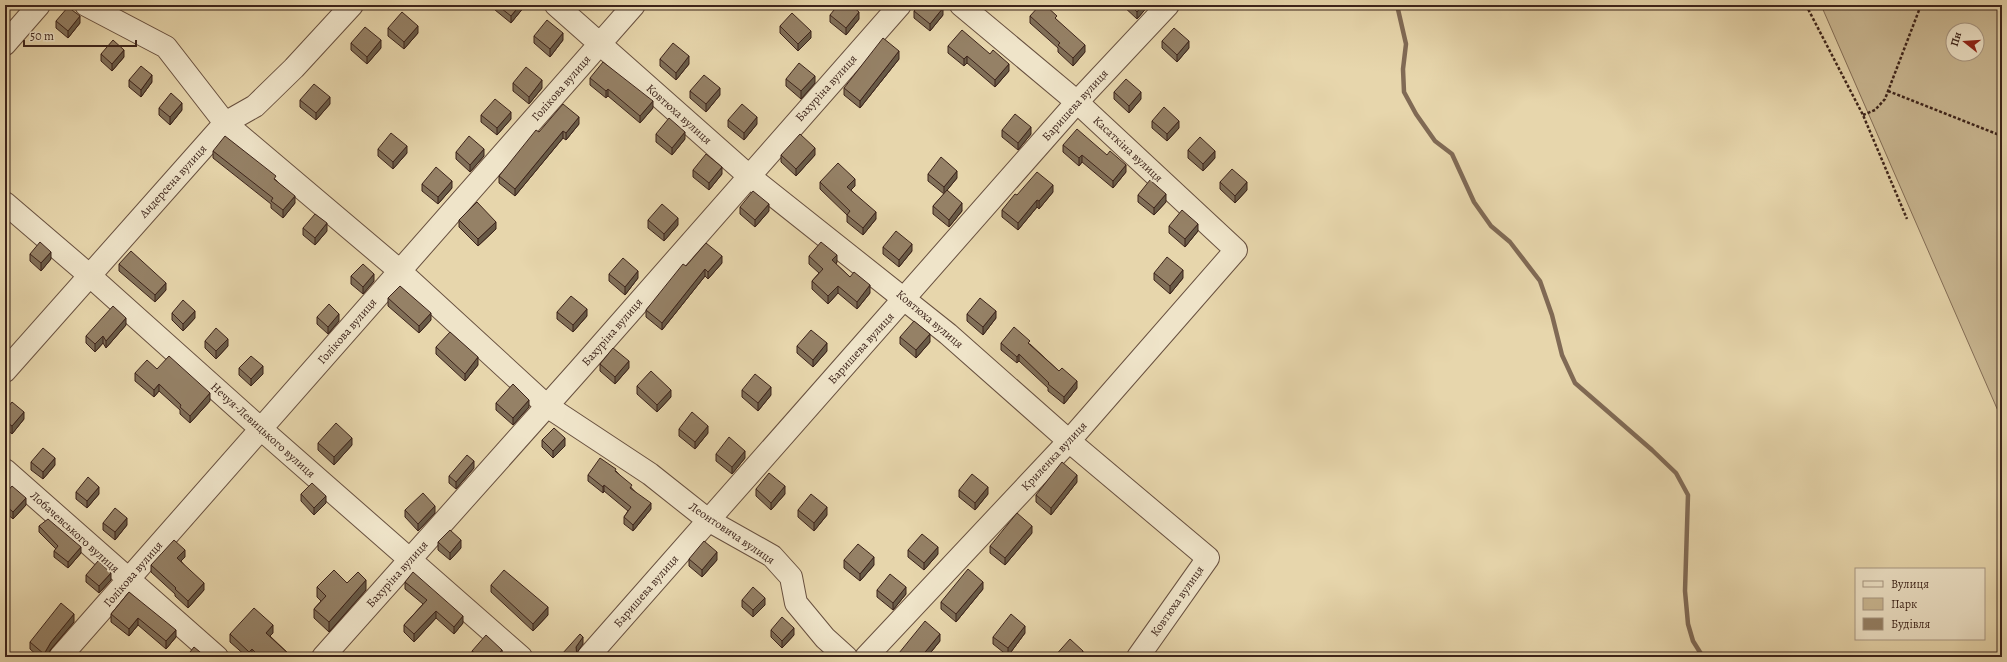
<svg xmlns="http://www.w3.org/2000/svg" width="2007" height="662" viewBox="0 0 2007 662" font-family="Alegreya,serif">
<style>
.green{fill:#cab893;stroke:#846e57;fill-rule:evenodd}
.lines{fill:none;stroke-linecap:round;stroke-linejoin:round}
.stream{stroke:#806a55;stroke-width:4.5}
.minor-casing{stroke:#68503f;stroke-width:24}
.path{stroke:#3d241b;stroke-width:2.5;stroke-dasharray:3 2;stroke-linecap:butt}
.minor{stroke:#efe4c9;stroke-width:22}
.wall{fill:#806f58;stroke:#3d241b}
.shaded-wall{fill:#685a47;stroke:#3d241b}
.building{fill:#958166;stroke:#3d241b}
.labels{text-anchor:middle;stroke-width:4;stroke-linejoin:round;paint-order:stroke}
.street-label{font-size:12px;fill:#3d241b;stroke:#efe4c9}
</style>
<rect width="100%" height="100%" fill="#e7d6ac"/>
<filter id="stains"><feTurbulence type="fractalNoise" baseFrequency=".005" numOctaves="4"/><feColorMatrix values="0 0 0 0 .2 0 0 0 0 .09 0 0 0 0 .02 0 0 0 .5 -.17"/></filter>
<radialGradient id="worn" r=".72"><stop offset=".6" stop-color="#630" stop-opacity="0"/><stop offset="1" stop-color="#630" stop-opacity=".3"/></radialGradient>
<path class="green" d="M1821,5H2002V420ZM1953,30H1977V54H1953Z"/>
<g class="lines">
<path class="stream" d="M1397,5L1406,44L1403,69L1404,92L1416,114L1435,141L1452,154L1474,202L1491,226L1510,242L1540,281L1552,315L1562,355L1575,383L1652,450L1676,473L1688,495L1685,591L1688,624L1693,641L1703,657"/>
<defs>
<path id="minor" d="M86,5L166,47L225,123L400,271L547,406L650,474L708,520L772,556L791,577L796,603L825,638L846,657
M556,5L749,176L948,334L1069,441L1208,558L1138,657
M5,44L39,5
M5,203L89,275L261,429L521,657
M5,371L225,123L255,106L294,68L352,5
M5,470L217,657
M60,657L634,5
M323,657L579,370L900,5
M588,657L1077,102L1168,5
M866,657L1069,441L1236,250L1077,102L961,5"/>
</defs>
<use href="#minor" class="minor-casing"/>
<path class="path" d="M1806,5L1863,115L1907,219
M1888,91L2002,136
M1863,115L1875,110L1885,99L1921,5"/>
<use href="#minor" class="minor"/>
</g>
<path class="wall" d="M495,5H524V7L511,23L495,10Z
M1122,5H1149L1137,19Z
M914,11L943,15L930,31L914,18Z
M830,15L859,19L846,35L830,22Z
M1030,16L1057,20L1085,52L1073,66L1058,52V48L1030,23Z
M56,21L80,23L68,38L56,28Z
M780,26L811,38L798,51L780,33Z
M388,28L418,33L404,49L388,36Z
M534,36L563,40L550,57L534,43Z
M1162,41L1189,48L1177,62L1162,48Z
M351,43L381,48L367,64L351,50Z
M948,46L1009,71L995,87L967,63L964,66L948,53Z
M101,54L124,57L112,71L101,61Z
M660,59L689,64L676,80L660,66Z
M899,59L860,108L844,95V88Z
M590,78L653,108L640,123L608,96L606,98L590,85Z
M786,79L815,83L801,99L786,86Z
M129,80L152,82L141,97L129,87Z
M513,83L542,88L529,104L513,91Z
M690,91L720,95L706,112L690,98Z
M1114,92L1141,99L1129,113L1114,99Z
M300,100L330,104L316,120L300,107Z
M159,108L182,110L170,125L159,115Z
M481,115L511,119L497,135L481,122Z
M728,120L757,124L744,140L728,127Z
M1152,121L1179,128L1167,141L1152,128Z
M579,124L566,140L563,138L515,196L499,183V176L539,132Z
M1002,130L1031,134L1018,150L1002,137Z
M656,134L685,139L672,155L656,142Z
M1063,145L1126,172L1113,188L1082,162L1079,166L1063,152Z
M378,149L407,153L393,169L378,156Z
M1188,150L1215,158L1203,171L1188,158Z
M213,151L276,180L295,203L283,218L271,208V204L213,158Z
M456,152L484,156L470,172L456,159Z
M781,155H815L796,176L781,162Z
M693,170L722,174L709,190L693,177Z
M928,174L957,178L947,190L962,211L949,227L933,214V206L944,194L928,181Z
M820,182L855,186L851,190L876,219L863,235L847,222V215L820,189Z
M1220,182L1247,190L1235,203L1220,189Z
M422,184L452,188L438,204L422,191Z
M1053,192L1039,209L1037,207L1018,230L1002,217V210L1017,195Z
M1138,195L1166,202L1154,215L1138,202Z
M740,207L769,211L755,227L740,214Z
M459,220L496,229L478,246L459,227Z
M648,220L678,225L664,241L648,228Z
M1169,226L1198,231L1185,247L1169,233Z
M303,228L327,231L315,245L303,235Z
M883,247L912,251L899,267L883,254Z
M30,254L51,259L41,271L30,261Z
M809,256L837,262L836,264L850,277L870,293L857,309L838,293L828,304L812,289V281L819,273L809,264Z
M722,263L708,279L705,276L662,330L646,317V310L686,266Z
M119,264L166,290L155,302L119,271Z
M1154,273L1183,278L1170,294L1154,280Z
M609,274L638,278L625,295L609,281Z
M351,276L374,281L363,294L351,284Z
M388,298L431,320L419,333L388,306Z
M557,312L587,316L573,332L557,319Z
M172,313L195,318L183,331L172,320Z
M967,314L996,318L983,335L967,321Z
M317,317L339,321L328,334L317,324Z
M126,325L106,348L103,343L95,352L86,343V336Z
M900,337L930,342L916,358L900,344Z
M205,341L228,346L216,359L205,348Z
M1001,343L1030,344L1077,388L1064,404L1048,391V388L1019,361L1017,363L1001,350Z
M797,346L827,351L813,367L797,353Z
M436,347L478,365L465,381L436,354Z
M600,364L629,368L615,384L600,371Z
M239,368L263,374L251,386L239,375Z
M157,369L210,401L190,423L180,414V410L159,391L154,397L135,381V373Z
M637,386L671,397L657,412L637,394Z
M742,390L771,395L758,411L742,397Z
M496,403L529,407L513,425L496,410Z
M5,411L24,419L12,434L5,428Z
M679,429L708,433L695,449L679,436Z
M542,440L565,446L553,458L542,447Z
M318,443L352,445L334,465L318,450Z
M716,454L745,458L732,474L716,461Z
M31,462L55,465L43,479L31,470Z
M474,468L456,489L449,483V476Z
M616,471L651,509L633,531L624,524V517L628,511L604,491L603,493L588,481V475Z
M1077,482L1051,515L1036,502V495Z
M756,489L785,494L771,510L756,496Z
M959,490L988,494L975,510L959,497Z
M76,492L99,494L87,508L76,499Z
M5,494L26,505L13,519L5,512Z
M301,494L326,503L314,515L301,501Z
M405,510L435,513L418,531L405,517Z
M798,510L827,515L814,531L798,517Z
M103,523L127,525L115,540L103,530Z
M39,526L81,553L68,568L54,557V551L56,549L39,532Z
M1032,533L1005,565L990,553V546Z
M438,542L461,548L450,560L438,550Z
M908,550L938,554L924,570L908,557Z
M185,557L181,561L204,590L188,608L175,596V594L151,572V565Z
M689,559L717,560L702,577L689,566Z
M844,560L874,565L860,581L844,568Z
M86,575L111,580L99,593L86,582Z
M405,582L463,623L454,634L436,618L414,642L404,632V625L423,604L405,589Z
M347,583L366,590L329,632L314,618V609L321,601L317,597V587Z
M491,585L548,615L533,631L491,592Z
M983,589L956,622L941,609V602Z
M877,590L906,594L893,610L877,597Z
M129,592L176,637L166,649L138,625L129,636L111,622V614Z
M742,600L765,605L753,617L742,607Z
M74,622L51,649L46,657H39L30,649V642Z
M771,630L794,635L782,648L771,637Z
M273,633L270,636L292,657H253L252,656L251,657H247L230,642V634Z
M1025,633L1008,656L993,644V637Z
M940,641L927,657H899V653Z
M502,650V657H472V651Z"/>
<path class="shaded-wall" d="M8,5H9V10L5,15V8Z
M520,5H524V7L511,23V16Z
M1143,5H1149L1137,19V12Z
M943,8V15L930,31V24Z
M859,12V19L846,35V28Z
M80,16V23L68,38V31Z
M418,26V33L404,49V42Z
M811,31V38L798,51V44Z
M563,33V40L550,57V49Z
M381,40V48L367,64V57Z
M1189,41V48L1177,62V55Z
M1085,45V52L1073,66V58Z
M124,50V57L112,71V64Z
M899,51V59L860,108V101Z
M689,56V64L676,80V73Z
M967,56V63L964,66V59Z
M1009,64V71L995,87V80Z
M152,75V82L141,97V90Z
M815,76V83L801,99V91Z
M542,80V88L529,104V97Z
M720,88V95L706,112V104Z
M608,89V96L606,98V91Z
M1141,92V99L1129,113V106Z
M330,97V104L316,120V113Z
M653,101V108L640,123V116Z
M182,103V110L170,125V117Z
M511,112V119L497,135V128Z
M579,117V124L566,140V133Z
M757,117V124L744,140V133Z
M1179,121V128L1167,141V134Z
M1031,127V134L1018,150V143Z
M563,131V138L515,196V189Z
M685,132V139L672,155V148Z
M407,146V153L393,169V162Z
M815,148V155L796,176V169Z
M484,149V156L470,172V165Z
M1215,151V158L1203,171V164Z
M1082,155V162L1079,166V158Z
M1126,165V172L1113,188V181Z
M722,167V174L709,190V183Z
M957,171V178L944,194V187Z
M855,179V186L847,194V187Z
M452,181V188L438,204V197Z
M1247,182V190L1235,203V196Z
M1053,185V192L1039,209V201Z
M1166,194V202L1154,215V208Z
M295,196V203L283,218V210Z
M1037,200V207L1018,230V223Z
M962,203V211L949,227V220Z
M769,204V211L755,227V220Z
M876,212V219L863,235V228Z
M678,218V225L664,241V234Z
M496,222V229L478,246V239Z
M327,223V231L315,245V238Z
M1198,224V231L1185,247V239Z
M912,244V251L899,267V260Z
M51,252V259L41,271V263Z
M837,255V262L832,268V260Z
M722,256V263L708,279V272Z
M705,269V276L662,330V323Z
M1183,270V278L1170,294V286Z
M638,271V278L625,295V287Z
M374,274V281L363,294V287Z
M166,283V290L155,302V295Z
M870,285V293L857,309V302Z
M838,286V293L828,304V296Z
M587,309V316L573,332V325Z
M195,311V318L183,331V324Z
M996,311V318L983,335V327Z
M431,313V320L419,333V326Z
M339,314V321L328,334V327Z
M126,318V325L106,348V341Z
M930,334V342L916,358V350Z
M103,336V343L95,352V344Z
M228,339V346L216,359V351Z
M827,343V351L813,367V360Z
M1019,354V361L1017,363V357Z
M478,357V365L465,381V374Z
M629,361V368L615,384V377Z
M263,366V374L251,386V379Z
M1077,381V388L1064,404V397Z
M159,384V391L154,397V390Z
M771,387V395L758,411V403Z
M671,390V397L657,412V405Z
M210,393V401L190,423V416Z
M529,400V407L513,425V418Z
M24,412V419L12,434V426Z
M708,426V433L695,449V442Z
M352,438V445L334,465V457Z
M565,438V446L553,458V451Z
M745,451V458L732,474V467Z
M55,458V465L43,479V472Z
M474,461V468L456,489V482Z
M1077,475V482L1051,515V508Z
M604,485V491L603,493V487Z
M785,486V494L771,510V503Z
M99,487V494L87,508V501Z
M988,487V494L975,510V503Z
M326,496V503L314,515V508Z
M26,498V505L13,519V512Z
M651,503V509L633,531V525Z
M435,506V513L418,531V524Z
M827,507V515L814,531V523Z
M127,518V525L115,540V532Z
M1032,526V533L1005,565V558Z
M461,540V548L450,560V553Z
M81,547V553L68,568V562Z
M938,547V554L924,570V563Z
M185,550V557L177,565V558Z
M717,552V560L702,577V570Z
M874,557V565L860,581V574Z
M111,573V580L99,593V586Z
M366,580V590L329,632V622Z
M983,582V589L956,622V614Z
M204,583V590L188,608V601Z
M906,587V594L893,610V603Z
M765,598V605L753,617V610Z
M548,607V615L533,631V624Z
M436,611V618L414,642V634Z
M74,614V622L51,649L46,657H44V654L51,642Z
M463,616V623L454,634V627Z
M138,618V625L129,636V629Z
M273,625V633L266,640V633Z
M1025,626V633L1008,656V648Z
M794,628V635L782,648V641Z
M176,630V637L166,649V641Z
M940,634V641L927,657H921Z
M583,637V644L576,654V647Z
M252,649V656L251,657H249V652Z
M502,650V657H495Z
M1083,651V657H1078Z"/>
<path class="building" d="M497,5H520L511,16Z
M838,5H851L859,12L846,28L830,15Z
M919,5H940L943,8L930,24L914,11Z
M1040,5H1045L1057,16L1055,18L1085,45L1073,58L1058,45L1060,43L1030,16Z
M1130,5H1143L1137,12Z
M68,7L80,16L68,31L56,21Z
M402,12L418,26L404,42L388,28Z
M792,13L811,31L798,44L780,26Z
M547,20L563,33L550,49L534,36Z
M365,27L381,40L367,57L351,43Z
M1174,28L1189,41L1177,55L1162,41Z
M962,30L990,54L993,50L1009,64L995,80L967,56L964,59L948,46Z
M883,38L899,51L860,101L844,88Z
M113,40L124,50L112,64L101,54Z
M673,43L689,56L676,73L660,59Z
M603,62L653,101L640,116L608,89L606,91L590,78Z
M799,63L815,76L801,91L786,79Z
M141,66L152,75L141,90L129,80Z
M526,67L542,80L529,97L513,83Z
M704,75L720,88L706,104L690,91Z
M1126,79L1141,92L1129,106L1114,92Z
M314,84L330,97L316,113L300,100Z
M171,93L182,103L170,117L159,108Z
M495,99L511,112L497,128L481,115Z
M563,104L579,117L566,133L563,131L515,189L499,176L536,130L539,132Z
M742,104L757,117L744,133L728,120Z
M1164,107L1179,121L1167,134L1152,121Z
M1015,114L1031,127L1018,143L1002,130Z
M669,118L685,132L672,148L656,134Z
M1077,129L1107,155L1110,151L1126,165L1113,181L1082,155L1079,158L1063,145Z
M391,133L407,146L393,162L378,149Z
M800,134L815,148L796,169L781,155Z
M225,136L276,176L274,179L295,196L283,210L271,201L273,198L213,151Z
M469,136L484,149L470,165L456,152Z
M1200,137L1215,151L1203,164L1188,150Z
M706,154L722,167L709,183L693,170Z
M941,157L957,171L944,187L928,174Z
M838,163L855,179L847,187L876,212L863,228L847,215L850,211L820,182Z
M436,167L452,181L438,197L422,184Z
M1232,169L1247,182L1235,196L1220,182Z
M1037,172L1053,185L1039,201L1037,200L1018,223L1002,210L1015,194L1017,195Z
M1150,180L1166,194L1154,208L1138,195Z
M947,190L962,203L949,220L933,206Z
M753,191L769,204L755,220L740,207Z
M477,202L496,222L478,239L459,220Z
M662,204L678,218L664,234L648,220Z
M1182,210L1198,224L1185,239L1169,226Z
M315,214L327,223L315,238L303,228Z
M896,231L912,244L899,260L883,247Z
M40,242L51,252L41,263L30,254Z
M821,242L837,255L832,260L850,277L854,272L870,285L857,302L838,286L828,296L812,281L823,269L809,256Z
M706,243L722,256L708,272L705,269L662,323L646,310L683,264L686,266Z
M131,251L166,283L155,295L119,264Z
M1167,257L1183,270L1170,286L1154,273Z
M623,258L638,271L625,287L609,274Z
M363,264L374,274L363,287L351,276Z
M400,286L431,313L419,326L388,298Z
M571,296L587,309L573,325L557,312Z
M980,298L996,311L983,327L967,314Z
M183,300L195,311L183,324L172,313Z
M329,304L339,314L328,327L317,317Z
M113,306L126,318L106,341L103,336L95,344L86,336Z
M914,321L930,334L916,350L900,337Z
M1014,327L1030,341L1028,343L1059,371L1062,368L1077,381L1064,397L1048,384L1049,383L1019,354L1017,357L1001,343Z
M216,328L228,339L216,351L205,341Z
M811,330L827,343L813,360L797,346Z
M450,332L478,357L465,374L436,347Z
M613,348L629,361L615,377L600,364Z
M169,356L210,393L190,416L180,407L181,405L159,384L154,390L135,373L147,360L157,369Z
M251,356L263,366L251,379L239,368Z
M651,371L671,390L657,405L637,386Z
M755,374L771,387L758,403L742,390Z
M513,384L529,400L513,418L496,403Z
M12,402L24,412L12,426L5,421V411Z
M692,412L708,426L695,442L679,429Z
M336,423L352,438L334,457L318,443Z
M554,428L565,438L553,451L542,440Z
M729,437L745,451L732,467L716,454Z
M43,448L55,458L43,472L31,462Z
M467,455L474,461L456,482L449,476Z
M600,458L616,469L615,471L632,485L630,488L651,503L633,525L624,517L631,507L604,485L603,487L588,475Z
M1062,462L1077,475L1051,508L1036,495Z
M769,473L785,486L771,503L756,489Z
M972,474L988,487L975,503L959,490Z
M88,477L99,487L87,501L76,492Z
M312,483L326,496L314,508L301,494Z
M12,486L26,498L13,512L5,505V494Z
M423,493L435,506L418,524L405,510Z
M811,494L827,507L814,523L798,510Z
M115,508L127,518L115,532L103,523Z
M1017,513L1032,526L1005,558L990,546Z
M48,519L81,547L68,562L54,551L58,546L39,526Z
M450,530L461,540L450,553L438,542Z
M922,534L938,547L924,563L908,550Z
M174,540L185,550L177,558L204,583L188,601L175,589L176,588L151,565Z
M704,541L717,552L702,570L689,559Z
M858,544L874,557L860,574L844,560Z
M98,561L111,573L99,586L86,575Z
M968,569L983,582L956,614L941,602Z
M334,570L347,583L358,572L366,580L329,622L314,609L326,596L317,587Z
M504,570L548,607L533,624L491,585Z
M413,572L463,616L454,627L436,611L414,634L404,625L427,600L405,582Z
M890,574L906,587L893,603L877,590Z
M753,587L765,598L753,610L742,600Z
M129,592L176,630L166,641L138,618L129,629L111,614Z
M61,603L74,614L51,642L44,654L30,642Z
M254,608L273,625L266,633L292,657H260L252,649L249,652L230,634Z
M1011,614L1025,626L1008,648L993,637Z
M782,617L794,628L782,641L771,630Z
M925,621L940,634L921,657H903L899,653Z
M580,634L583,637L576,647L577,656L576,657H565L562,654Z
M486,635L502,650L495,657H480L472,651Z
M1070,639L1083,651L1078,657H1054Z
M194,647L206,657H186Z"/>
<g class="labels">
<g class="street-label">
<text transform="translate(561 88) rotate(-49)" y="4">Голікова вулиця</text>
<text transform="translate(826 88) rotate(-48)" y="4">Бахуріна вулиця</text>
<text transform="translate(1075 105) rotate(-48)" y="4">Баришева вулиця</text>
<text transform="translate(679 114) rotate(42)" y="4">Ковтюха вулиця</text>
<text transform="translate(1128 149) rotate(43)" y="4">Касаткіна вулиця</text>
<text transform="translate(173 181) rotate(-48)" y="4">Андерсена вулиця</text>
<text transform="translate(930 319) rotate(40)" y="4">Ковтюха вулиця</text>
<text transform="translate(347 331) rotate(-49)" y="4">Голікова вулиця</text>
<text transform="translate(612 332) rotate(-49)" y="4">Бахуріна вулиця</text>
<text transform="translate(861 348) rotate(-48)" y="4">Баришева вулиця</text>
<text transform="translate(263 430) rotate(42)" y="4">Нечуя-Левицького вулиця</text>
<text transform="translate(1054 456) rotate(-47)" y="4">Криленка вулиця</text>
<text transform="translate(75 532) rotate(42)" y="4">Лобачевського вулиця</text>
<text transform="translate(732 533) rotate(34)" y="4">Леонтовича вулиця</text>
<text transform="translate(133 574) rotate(-49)" y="4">Голікова вулиця</text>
<text transform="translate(397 574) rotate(-48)" y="4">Бахуріна вулиця</text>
<text transform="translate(646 591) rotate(-49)" y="4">Баришева вулиця</text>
<text transform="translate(1177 601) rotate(-55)" y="4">Ковтюха вулиця</text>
</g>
</g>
<rect width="2007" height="662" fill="none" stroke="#e7d6ac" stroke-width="20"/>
<rect x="6" y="6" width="1995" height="650" fill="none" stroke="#3d241b" stroke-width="2"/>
<rect x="10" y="10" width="1987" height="642" fill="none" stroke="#3d241b"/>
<rect x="1855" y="568" width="130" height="72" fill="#efe4c9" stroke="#a89783"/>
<rect x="1863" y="581" width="20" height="6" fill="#efe4c9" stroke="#a89783"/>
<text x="1891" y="588" font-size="12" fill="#3d241b">Вулиця</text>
<rect x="1863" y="598" width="20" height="12" fill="#cab893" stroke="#a89783"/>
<text x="1891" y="608" font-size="12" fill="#3d241b">Парк</text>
<rect x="1863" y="618" width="20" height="12" fill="#958166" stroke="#a89783"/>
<text x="1891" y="628" font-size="12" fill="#3d241b">Будівля</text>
<g transform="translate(1965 42) rotate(287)"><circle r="19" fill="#efe4c9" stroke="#a89783"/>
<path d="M0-3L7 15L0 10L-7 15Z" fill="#8f2418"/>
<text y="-6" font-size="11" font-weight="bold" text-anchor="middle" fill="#3d241b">Пн</text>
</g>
<path d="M24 40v6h112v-6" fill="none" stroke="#3d241b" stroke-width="2"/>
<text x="30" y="40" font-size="12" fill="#3d241b" stroke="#efe4c9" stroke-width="3" paint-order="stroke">50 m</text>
<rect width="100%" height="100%" filter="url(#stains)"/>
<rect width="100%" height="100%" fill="url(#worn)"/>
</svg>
